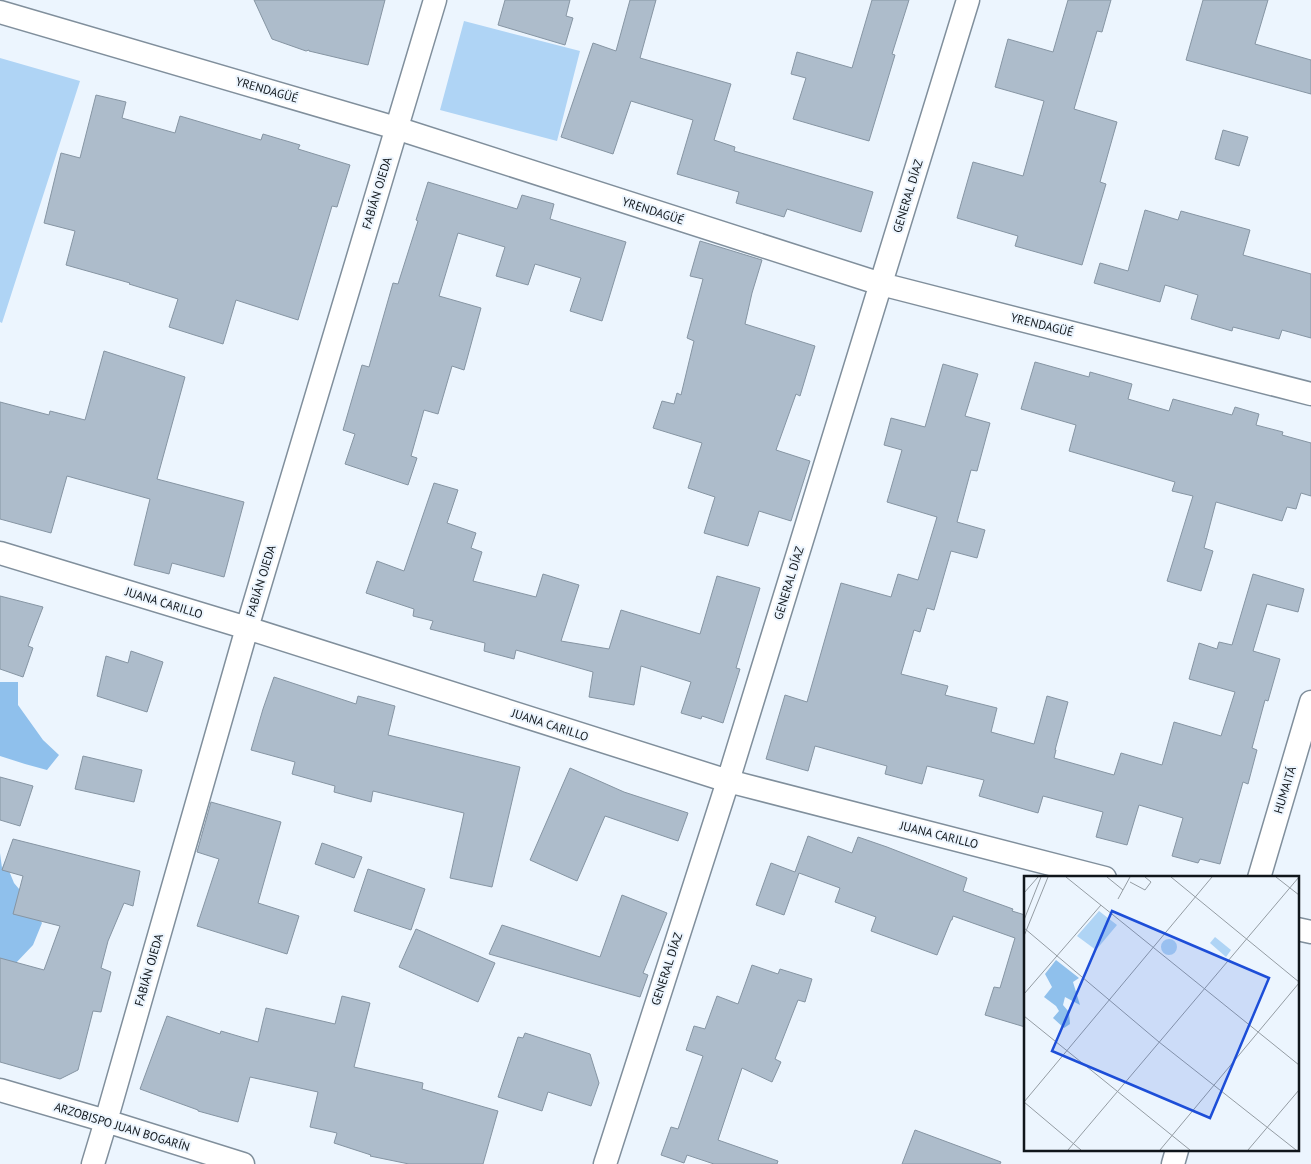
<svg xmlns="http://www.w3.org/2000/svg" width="1311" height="1164" viewBox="0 0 1311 1164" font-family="'PT Sans',sans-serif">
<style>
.green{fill:#afd4f5}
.forest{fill:#8fc0ec}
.building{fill:#adbccb;stroke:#8695a3}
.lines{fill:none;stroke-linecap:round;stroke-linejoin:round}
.minor-casing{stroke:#808f9c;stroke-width:25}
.minor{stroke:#fff;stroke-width:22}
.labels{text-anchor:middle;stroke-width:4;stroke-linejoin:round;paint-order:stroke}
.street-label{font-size:12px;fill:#10161b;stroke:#ecf5fe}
.inset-road{fill:none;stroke:#949ca3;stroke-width:1}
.view{fill:#1d4ed8;fill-opacity:0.15;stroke:#1d4ed8;stroke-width:2.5}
.inset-edge{fill:none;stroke:#10161b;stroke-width:2.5}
</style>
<rect width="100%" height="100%" fill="#ecf5fe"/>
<path class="green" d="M464,21L580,51L557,141L440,110Z
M0,58L80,81L2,323L0,322Z"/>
<path class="forest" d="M0,682H18V705L43,740L59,755L47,770L25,764L0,756Z
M0,853L2,868L5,861L14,883L30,902L42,923L33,945L14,965L0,963Z"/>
<path class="building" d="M254,0H385L368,65L309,51V50L306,51L272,39Z
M505,0H570L566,16L573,18L565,45L498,25Z
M630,0H656L640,58L731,84L714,140L735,147L734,151L873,192L861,232L787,209L784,217L736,203L739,192L677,174L693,120L631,101L613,154L561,137L593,43L616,51Z
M872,0H909L892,54L895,55L869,141L793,119L806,78L791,74L797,52L852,68Z
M1068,0H1111L1102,32L1097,31L1074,109L1117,122L1100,182L1106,184L1082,265L1015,246L1018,236L957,218L973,162L1023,176L1044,101L995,87L1008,39L1053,52Z
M1203,0H1268L1255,44L1311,60V94L1186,60Z
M96,95L126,102L122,118L175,133L180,116L261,140L263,134L300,145L298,149L350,165L337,207L332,206L298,320L236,300L223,344L169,327L178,299L129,284L130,283L66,265L75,231L44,223L61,153L80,158Z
M1223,130L1248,137L1239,166L1215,159Z
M428,182L517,209L522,195L554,204L550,219L626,242L602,321L570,311L581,278L535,264L528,285L496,276L505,247L458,233L439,296L481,308L464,370L452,366L438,414L424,410L411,456L417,458L408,485L345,464L355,434L343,430L362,365L369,367L393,283L398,284L418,221L416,220Z
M1145,210L1178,220L1181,211L1250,230L1243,255L1311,274V338L1282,330L1279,339L1233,327L1232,331L1191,319L1198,295L1165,285L1160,302L1094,283L1100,263L1128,271Z
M700,241L762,260L752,293L745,324L815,346L800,396L796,394L776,450L810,461L791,521L759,511L748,546L704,533L715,497L688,488L702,443L653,428L662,401L674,404L677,393L681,395L694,341L687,338L703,279L690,276Z
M104,351L185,377L157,479L244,502L224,577L172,563L169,574L134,565L150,499L67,476L51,533L0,519V402L49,415L50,411L85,420Z
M1035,362L1089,377L1090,372L1132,384L1128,399L1169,411L1173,399L1232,415L1235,407L1259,414L1256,425L1283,432L1282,435L1311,443V496L1301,493L1296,509L1287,507L1282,521L1216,502L1204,548L1213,551L1201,591L1167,581L1193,496L1172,491L1175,482L1069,451L1076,425L1021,409Z
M943,364L978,374L965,416L990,423L977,471L971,470L957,522L985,530L977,558L951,551L934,610L927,608L920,632L914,630L901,674L948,686L945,695L997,708L991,732L1034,744L1047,696L1068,702L1055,750H1056L1054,758L1114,775L1121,753L1162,765L1174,722L1221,736L1235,692L1189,679L1199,643L1217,649L1219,642L1232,645L1253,574L1304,589L1298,612L1267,604L1253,651L1280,659L1268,701L1265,700L1252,748L1257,750L1248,784L1243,782L1220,864L1200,859L1198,863L1172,856L1183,818L1139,805L1127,845L1096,837L1103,812L1043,796L1038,813L979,796L984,780L927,766L922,784L885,774L887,766L815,746L808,771L766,759L785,695L807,702L841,583L891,597L898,574L918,580L937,517L887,502L902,450L884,445L891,418L925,427Z
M434,483L458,490L447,523L476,533L471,548L482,552L473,581L536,597L543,574L579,585L561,641L609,649L621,610L700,634L717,576L760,588L736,668L740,669L723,723L702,716L701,719L681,713L691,682L641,666L634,705L589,697L593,672L516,650L514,659L484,651L485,643L430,629L433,621L413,616L414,609L366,593L377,561L404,571Z
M0,596L43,607L28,646L33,648L23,677L0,669Z
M131,651L163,662L147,712L97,696L106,656L128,663Z
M274,677L356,704L358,696L395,706L388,735L520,767L492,887L450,878L464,813L373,791L371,802L334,792L335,786L292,774L295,762L251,750L263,709Z
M83,756L142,770L134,802L75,789Z
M570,768L624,792L688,813L678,841L605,816L577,881L530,860Z
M0,777L33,786L20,826L0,820Z
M211,802L281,822L258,903L299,916L287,954L197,926L219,859L197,852Z
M808,836L852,853L858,837L887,847L967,878L963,891L1013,909L1012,911L1025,915V1027L985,1015L994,987L1000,988L1015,938L953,916L952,920H951L937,955L871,931L876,917L835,902L840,888L799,873L784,915L756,905L771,863L795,872Z
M13,839L140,871L133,906L124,903L108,941L101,968L111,972L101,1012L93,1011L78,1070L60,1079L0,1062V958L44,970L60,926L13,914L23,876L2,870Z
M322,843L362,857L354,878L315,864Z
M368,869L425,889L411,930L354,911Z
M622,895L667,913L643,973L648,975L640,997L489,954L502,925L600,957Z
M416,929L495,963L478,1002L399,967Z
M752,965L778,974L780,969L812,979L805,1002L798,1000L775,1059L781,1062L772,1082L742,1068L718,1140L778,1161L777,1164H714L687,1155L684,1163L661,1155L671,1127L678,1129L703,1056L686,1050L694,1026L705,1029L717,996L738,1004Z
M342,996L370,1003L354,1067L423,1083L422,1089L498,1111L483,1164H409L370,1156L371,1155L334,1143L337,1133L310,1127L318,1092L250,1077L238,1122L198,1111V1110L140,1089L167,1016L220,1034L221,1031L258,1042L266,1008L335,1024Z
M525,1033L590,1054L599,1083L591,1106L548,1092L542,1111L498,1097L518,1037L523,1038Z
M915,1130L1001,1162L1000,1164H902Z"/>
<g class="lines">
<defs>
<path id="minor" d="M0,12L396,128L881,284L1311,394
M0,553L247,628L728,781L1105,878
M1259,878L1311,702
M1297,929L1311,932
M0,1090L106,1121L243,1164
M93,1164L106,1121L247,628L435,0
M605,1164L728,781L968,0
M1173,1164L1177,1150"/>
</defs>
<use href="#minor" class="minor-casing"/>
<use href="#minor" class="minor"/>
</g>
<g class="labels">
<g class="street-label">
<text transform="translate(267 90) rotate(16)" y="4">YRENDAGÜÉ</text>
<text transform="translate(377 193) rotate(-73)" y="4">FABIÁN OJEDA</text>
<text transform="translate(908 196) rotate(-73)" y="4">GENERAL DÍAZ</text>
<text transform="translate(653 211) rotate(18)" y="4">YRENDAGÜÉ</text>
<text transform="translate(1042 325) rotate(14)" y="4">YRENDAGÜÉ</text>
<text transform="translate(261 581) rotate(-73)" y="4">FABIÁN OJEDA</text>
<text transform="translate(789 583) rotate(-73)" y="4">GENERAL DÍAZ</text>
<text transform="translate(164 603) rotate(17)" y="4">JUANA CARILLO</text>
<text transform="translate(550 725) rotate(18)" y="4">JUANA CARILLO</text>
<text transform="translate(1285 790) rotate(-73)" y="4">HUMAITÁ</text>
<text transform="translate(939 835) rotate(14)" y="4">JUANA CARILLO</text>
<text transform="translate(667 969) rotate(-72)" y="4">GENERAL DÍAZ</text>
<text transform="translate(149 970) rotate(-74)" y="4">FABIÁN OJEDA</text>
<text transform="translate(122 1127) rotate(17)" y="4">ARZOBISPO JUAN BOGARÍN</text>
</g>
</g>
<g transform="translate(1024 876)">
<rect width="275" height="275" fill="#ecf5fe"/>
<path d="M75,35L93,49L72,74L53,60ZM191,61L207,74L202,81L186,67ZM137 71a8 8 0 1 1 16 0a8 8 0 1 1-16 0Z" fill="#afd4f5"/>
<path d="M32,84L55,102L49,106L56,129L41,121L39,129L45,136L46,148L40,152L29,142L35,135L32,130L20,121L28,111L21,98Z" fill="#8fc0ec"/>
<path class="inset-road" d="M42,1L275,189M83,1L99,14M147,1L275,106M252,1L275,19M106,6L121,14L127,6L121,1M0,17L14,1M94,23L106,1M0,44L17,1M0,52L135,166L272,274M0,60L24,1M0,118L77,29M0,140L166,274M0,226L188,1M0,226L57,274M44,274L275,1M136,274L275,107M224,274L275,214"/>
<path class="view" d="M88,35L245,102L186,242L28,175Z"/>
<rect width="275" height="275" class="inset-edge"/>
</g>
</svg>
